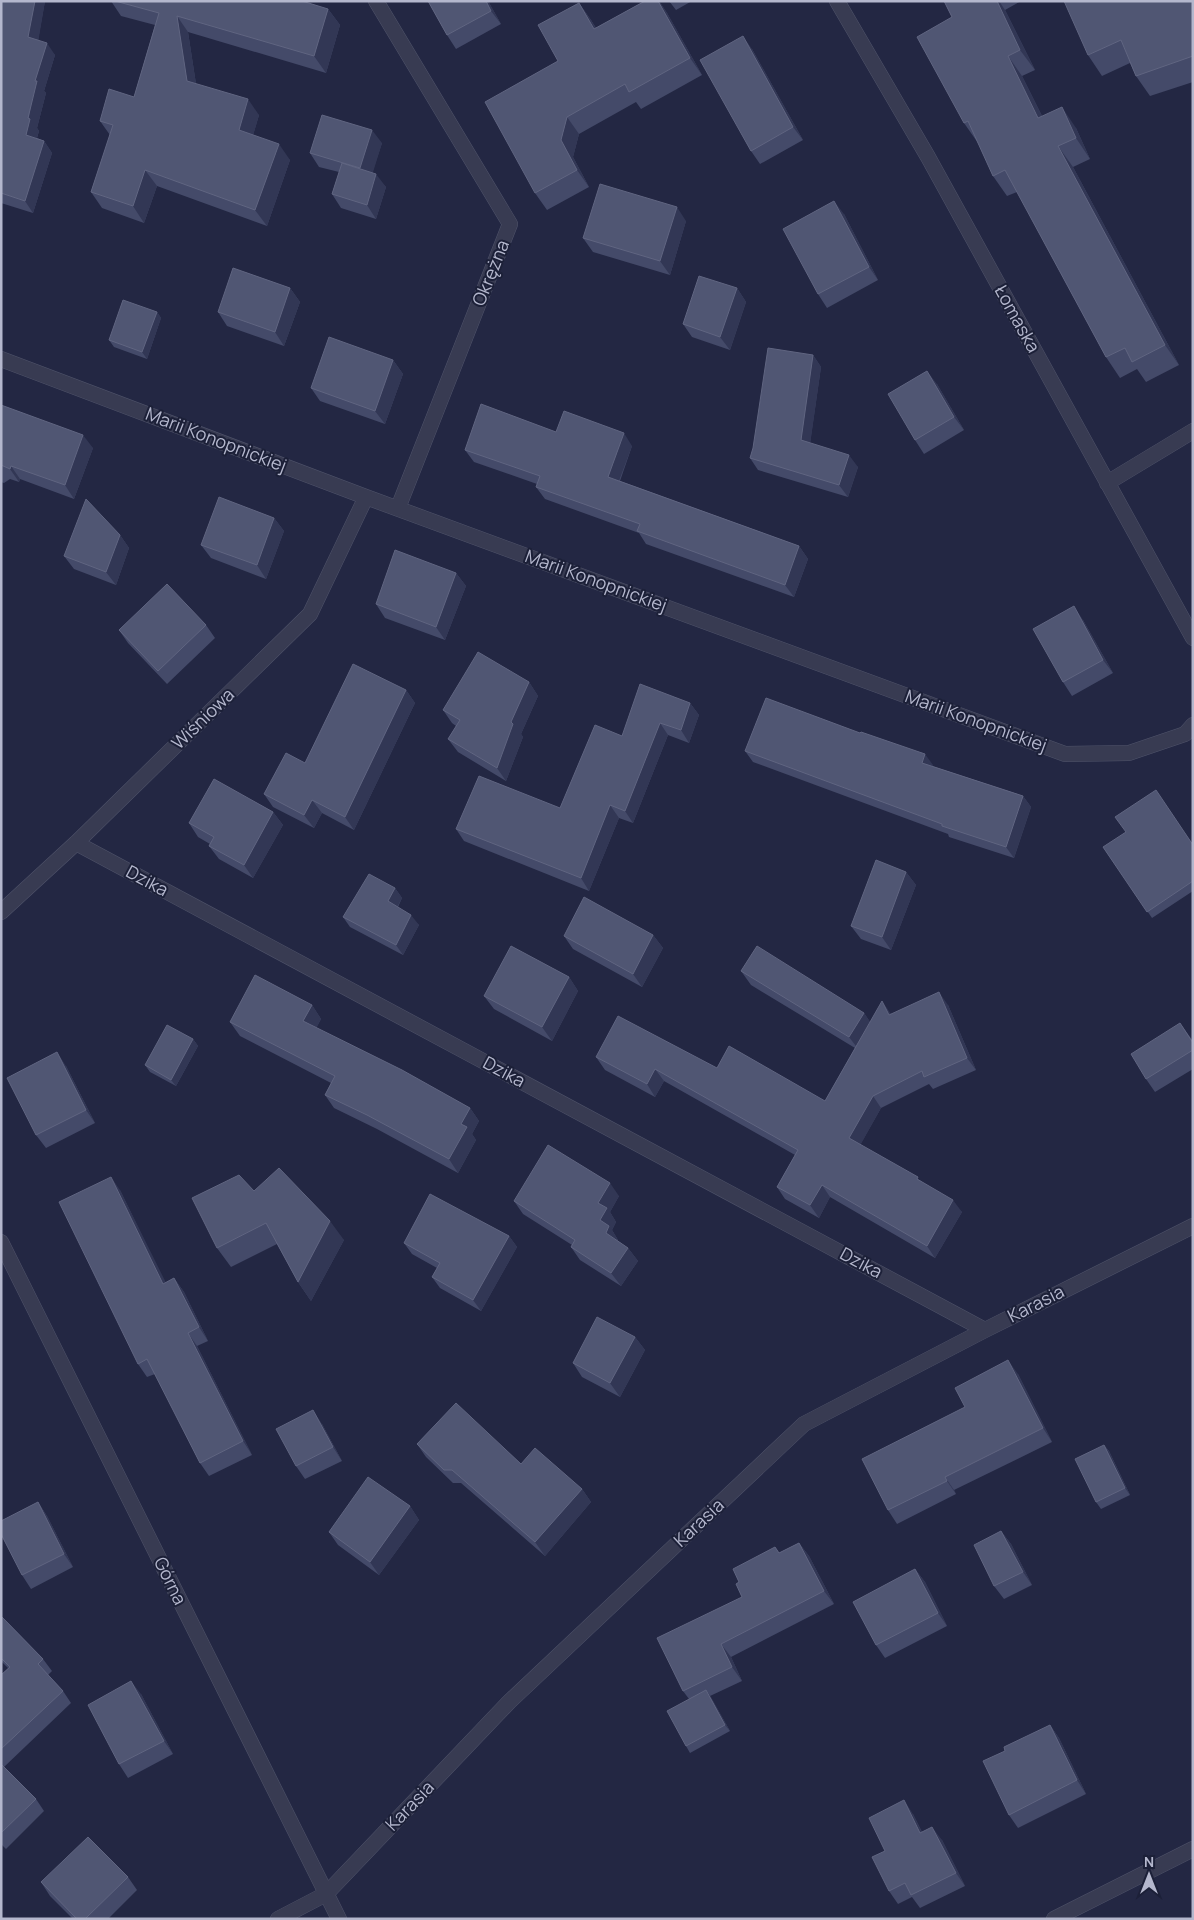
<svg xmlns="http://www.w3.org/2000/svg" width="1194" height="1920" viewBox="0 0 1194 1920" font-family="Manrope,sans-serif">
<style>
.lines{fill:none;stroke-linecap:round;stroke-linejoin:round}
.minor-casing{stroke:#4f536a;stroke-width:16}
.minor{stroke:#383b52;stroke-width:15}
.wall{fill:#444a69}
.shaded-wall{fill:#323755}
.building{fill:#505673;stroke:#606581}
.labels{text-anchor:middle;stroke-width:4;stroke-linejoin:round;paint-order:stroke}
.street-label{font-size:18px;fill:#b4b7cd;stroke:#1c2038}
</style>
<rect width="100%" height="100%" fill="#232743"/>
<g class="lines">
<defs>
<path id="minor" d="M376,1L510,224L398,508
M837,1L928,157L1193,638
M1,359L366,497L1065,754L1129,753L1185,734L1193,725
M1107,483L1193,431
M76,843L985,1330
M1,912L76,843L310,614L366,497
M1,1242L339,1919
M278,1919L326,1894L509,1702L804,1424L985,1330L1193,1226
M1054,1919L1193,1849"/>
</defs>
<use href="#minor" class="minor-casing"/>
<use href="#minor" class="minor"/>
</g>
<path class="wall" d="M1,1H45L38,40L55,55L44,91L46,93L37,128L39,131L37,138L44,141L52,153L33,213L1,203Z
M111,1L328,9L340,25L326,73L188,32L196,84L259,115L253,135L290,160L267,226L157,186L144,223L102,208L91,192L110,135L100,121L134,97L155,25L121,16Z
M428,1H488L501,24L456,49L447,35Z
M645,1H659L667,13L702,75L641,109L636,102L579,134L573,157L589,187L547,210L535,193L558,61L579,3L591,20L596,28Z
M669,1H692L676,10Z
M944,1H1021L1005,10L1035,70L1022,76L1042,116L1076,128L1090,159L1073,167L1179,365L1146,382L1137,369L1120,378L1106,357L1017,192L1007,196L993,176L978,143L964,123L952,17Z
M1193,1V82L1150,96L1136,76L1130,63L1102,76L1088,55Z
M752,49L803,140L760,164L751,151Z
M382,143L372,173L386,187L376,219L341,208L332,194L339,172L319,167L310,153Z
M844,214L878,280L827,308L818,294Z
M686,221L670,275L593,252L583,238Z
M290,288L300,302L284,346L227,326L218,312Z
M737,288L746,302L730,350L692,337L683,324Z
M157,312L161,318L147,359L114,347L109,340Z
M813,355L821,367L810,443L858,467L848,497L758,470L750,458Z
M393,360L403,374L385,424L320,401L311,388Z
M937,384L964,430L924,454L915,440Z
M1,405L93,448L74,499L20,479L19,482L10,479L4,483L1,482Z
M556,432L632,446L620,481L799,546L808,559L794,597L646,544L639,533L545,499L536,487L537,484L474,462L465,450Z
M274,518L284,531L266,579L211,558L201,545Z
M120,535L129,548L116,585L74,569L64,556Z
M456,573L466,586L445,640L385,618L376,604Z
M1083,620L1113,673L1072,696L1063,682Z
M206,625L215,638L167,684L128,643L119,630Z
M529,682L538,696L521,734L523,737L506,781L458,752L448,739L456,726L452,723L443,710Z
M406,690L415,703L354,830L322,813L314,828L273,807L264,794Z
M690,703L699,715L689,743L668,735L633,823L619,818L589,891L464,841L456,829L560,808L622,736Z
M745,751L933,765L932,766L1023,796L1031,807L1014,858L949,837L948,834L753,762Z
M273,812L283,825L253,878L219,859L209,846L210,844L198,837L189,823Z
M1193,845V891L1152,918L1103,847Z
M906,872L916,885L891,950L861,939L851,926Z
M395,888L402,898L398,907L419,925L403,955L350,927L343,917Z
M653,935L663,948L642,987L573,949L564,936Z
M741,971L864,1013L870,1022L891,1014L948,1005L976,1070L933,1089L929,1084L881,1108L860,1145L921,1181L962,1212L935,1258L830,1197L819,1218L785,1199L777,1187L795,1155L664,1081L655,1097L605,1070L596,1057L717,1068L825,1101L855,1048L751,985Z
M569,977L578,991L552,1041L494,1009L484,996Z
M312,1005L321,1019L316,1028L470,1108L479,1121L472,1134L476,1140L458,1173L377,1129L334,1108L325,1095L331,1083L240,1036L230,1022Z
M1180,1023L1193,1041V1069L1155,1092L1146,1079Z
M193,1039L198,1046L176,1086L150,1072L145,1065Z
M66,1066L95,1123L46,1148L36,1135Z
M120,1190L165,1283L174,1278L184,1292L208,1341L197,1346L252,1455L209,1476L200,1463L155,1374L147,1377L138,1364Z
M254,1191L344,1240L311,1301L298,1282L277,1244L231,1267L217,1248Z
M619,1196L610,1212L616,1222L612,1230L618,1240V1241L628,1248L638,1261L621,1286L580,1260L571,1247L572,1245L523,1214L514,1201Z
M509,1236L517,1247L481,1311L440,1288L432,1277L437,1268L412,1254L404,1243Z
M635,1337L645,1350L620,1397L582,1377L573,1363Z
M1018,1374L1052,1442L954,1490L956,1494L897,1524L888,1510L965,1407Z
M322,1424L342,1461L305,1479L296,1466Z
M417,1444L521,1464L582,1489L591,1502L545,1556L461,1483H453L426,1457Z
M1104,1445L1109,1451L1130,1495L1101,1509L1096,1502Z
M38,1502L47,1516L73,1567L31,1589L22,1575Z
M410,1506L419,1520L379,1575L338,1545L329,1532Z
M1001,1531L1011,1544L1032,1585L1004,1599L994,1586Z
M799,1543L809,1556L834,1604L731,1657L742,1681L710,1696L730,1731L690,1753L686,1746L689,1699L683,1691L742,1597L739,1582L775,1547L779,1553Z
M915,1569L925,1582L947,1626L885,1658L876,1645Z
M1,1616L43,1659L52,1671L48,1675L63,1691L71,1703L4,1767L36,1799L44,1811L6,1849L1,1844V1675L8,1668L1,1661Z
M141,1694L173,1754L128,1778L119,1764Z
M1050,1725L1059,1738L1086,1794L1018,1828L1009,1815L1005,1751Z
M913,1814L922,1832L942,1840L965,1886L920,1908L912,1897L898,1904L889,1891L885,1851Z
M128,1877L137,1890L108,1919H73L50,1896L41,1882Z"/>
<path class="shaded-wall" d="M35,1H45L37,49L28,37Z
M486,1H488L501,24L491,11Z
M658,1H659L667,13L702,75L690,58Z
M997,1H999L1005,10L1035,70L1020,50Z
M579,3L591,20L606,46L594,29Z
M328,9L340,25L326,73L314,56Z
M177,16L188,32L198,97L187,81Z
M743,36L752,49L803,140L793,127Z
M47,43L55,55L44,91L46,93L37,128L39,131L34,147L26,135L35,81Z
M1008,56L1022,76L1053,138L1038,118Z
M248,99L259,115L250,146L239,130Z
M1062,107L1076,128L1090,159L1076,138Z
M567,117L579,134L573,157L589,187L577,170L561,140Z
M372,130L382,143L370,182L360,168Z
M44,141L52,153L33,213L25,201Z
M279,144L290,160L267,226L255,210Z
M1058,146L1073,167L1179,365L1165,345Z
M145,170L157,186L144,223L133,206Z
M376,174L386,187L376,219L367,205Z
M834,201L844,214L878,280L869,267Z
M677,207L686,221L670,275L660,261Z
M290,288L300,302L284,346L275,332Z
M737,288L746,302L730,350L720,337Z
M157,312L161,318L147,359L142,352Z
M813,355L821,367L809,452L801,440Z
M393,360L403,374L385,424L375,411Z
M927,371L937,384L964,430L954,417Z
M624,433L632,446L616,489L608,477Z
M83,435L93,448L74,499L65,485Z
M849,455L858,467L848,497L839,485Z
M11,466L20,479L19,482L10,469Z
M274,518L284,531L266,579L257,565Z
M120,535L129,548L116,585L106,572Z
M799,546L808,559L794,597L785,585Z
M456,573L466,586L445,640L436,627Z
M1074,606L1083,620L1113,673L1103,660Z
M529,682L538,696L521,734L523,737L506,781L497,768L511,722Z
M406,690L415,703L354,830L345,817Z
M690,703L699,715L689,743L681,730Z
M660,723L668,735L633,823L625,811Z
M925,754L933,765L930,774L922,763Z
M1023,796L1031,807L1014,858L1006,847Z
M312,800L322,813L314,828L304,815Z
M610,805L619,818L589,891L581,878Z
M273,812L283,825L253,878L244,865Z
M906,872L916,885L891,950L882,937Z
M395,888L402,898L395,911L388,901Z
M411,915L419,925L403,955L396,945Z
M653,935L663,948L642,987L633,974Z
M569,977L578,991L552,1041L542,1027Z
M939,992L948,1005L976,1070L967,1058Z
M882,1001L891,1014L889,1015Z
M312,1005L321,1019L313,1035L303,1021Z
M864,1013L873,1026L859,1050L849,1037Z
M193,1039L198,1046L176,1086L171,1080Z
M57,1052L66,1066L95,1123L86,1110Z
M655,1069L664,1081L655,1097L647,1084Z
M873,1096L881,1108L857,1151L849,1138Z
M470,1108L479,1121L472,1134L476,1140L458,1173L449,1159L461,1124Z
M111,1177L120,1190L173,1297L163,1284Z
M610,1183L619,1196L610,1212L616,1222L612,1230L618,1240L615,1246L606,1233L600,1220L598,1203Z
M822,1185L830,1197L819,1218L810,1205Z
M953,1200L962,1212L935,1258L927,1246Z
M330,1221L344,1240L311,1301L298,1282Z
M509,1236L517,1247L481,1311L473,1300Z
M628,1248L638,1261L621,1286L611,1273Z
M174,1278L184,1292L208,1341L199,1327Z
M188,1333L197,1346L252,1455L243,1441Z
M635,1337L645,1350L620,1397L610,1383Z
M1008,1360L1018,1374L1052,1442L1043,1428Z
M313,1410L322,1424L342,1461L333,1447Z
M1104,1445L1109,1451L1130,1495L1125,1488Z
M945,1477L954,1490L956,1494L947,1481Z
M582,1489L591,1502L545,1556L535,1542Z
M38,1502L47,1516L73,1567L64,1554Z
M410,1506L419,1520L379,1575L370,1562Z
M1001,1531L1011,1544L1032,1585L1023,1572Z
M799,1543L809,1556L834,1604L824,1591Z
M915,1569L925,1582L947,1626L938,1613Z
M721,1644L731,1657L742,1681L732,1667Z
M131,1681L141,1694L173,1754L164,1741Z
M706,1690L711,1697L730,1731L725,1725Z
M1050,1725L1059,1738L1086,1794L1077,1780Z
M904,1800L913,1814L929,1847L920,1833Z
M932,1827L942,1840L965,1886L956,1873Z"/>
<path class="building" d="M1,1H35L28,37L47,43L35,81H37L28,118L30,119L26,135L44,141L25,201L1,193Z
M115,1H302L328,9L314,56L177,16L187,81L248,99L239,130L279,144L255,210L145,170L133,206L91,192L113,125L100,121L109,89L134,97L159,13Z
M428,1H486L491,11L447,35Z
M645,1H658L690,58L629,92L625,84L567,117L561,140L577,170L535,193L485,102L558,61L538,25L579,3L594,29Z
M944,1H997L1020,50L1008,56L1038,118L1062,107L1076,138L1058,146L1165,345L1132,362L1125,348L1106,357L1005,170L993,176L968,121L964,123L917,37L952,17Z
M1064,1H1193V56L1136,76L1121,40L1088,55Z
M743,36L793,127L751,151L700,60Z
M322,115L372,130L360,168L310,153Z
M342,163L376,174L367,205L332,194Z
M600,184L677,207L660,261L583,238Z
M834,201L869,267L818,294L783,229Z
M233,268L290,288L275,332L218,312Z
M699,276L737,288L720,337L683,324Z
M123,300L157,312L142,352L109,340Z
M329,337L393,360L375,411L311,388Z
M768,348L813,355L801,440L849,455L839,485L750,458L753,448Z
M927,371L954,417L915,440L888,394Z
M481,404L556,432L564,411L624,433L608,477L799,546L785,585L637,531L640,524L536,487L540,476L465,450Z
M1,405L83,435L65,485L11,466L10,469L1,465Z
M219,497L274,518L257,565L201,545Z
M86,499L120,535L106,572L64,556Z
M395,550L456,573L436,627L376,604Z
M167,584L206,625L158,671L119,630Z
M1074,606L1103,660L1063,682L1033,629Z
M478,652L529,682L511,722L513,724L497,768L448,739L460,720L443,710Z
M353,664L406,690L345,817L312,800L304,815L264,794L286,753L305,763Z
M640,684L690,703L681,730L660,723L625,811L610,805L581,878L456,829L479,776L560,808L595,725L622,736Z
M766,698L860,733L861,732L925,754L922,763L1023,796L1006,847L942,826V824L745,751Z
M214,779L273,812L244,865L209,846L214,837L189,823Z
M1156,790L1193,845V881L1147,912L1103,847L1126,832L1115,817Z
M876,860L906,872L882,937L851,926Z
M369,874L395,888L388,901L411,915L396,945L343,917Z
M584,897L653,935L633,974L564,936Z
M511,946L569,977L542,1027L484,996Z
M757,946L864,1013L849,1037L741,971Z
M255,975L312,1005L303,1021L402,1070L470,1108L461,1124L467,1127L449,1159L367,1115L325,1095L335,1076L230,1022Z
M939,992L967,1058L924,1077L922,1071L873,1096L849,1138L918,1177L917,1179L953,1200L927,1246L822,1185L810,1205L777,1187L798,1150L655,1069L647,1084L596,1057L618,1016L717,1068L729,1046L825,1101L882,1001L889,1015Z
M1180,1023L1193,1043V1050L1146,1079L1131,1054Z
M167,1025L193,1039L171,1080L145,1065Z
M57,1052L86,1110L36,1135L7,1078Z
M548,1145L610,1183L598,1203L607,1208L600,1220L609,1226L606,1233L628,1248L611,1273L571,1247L575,1240L514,1201Z
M279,1168L330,1221L298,1282L266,1223L217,1248L192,1198L239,1175L254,1191Z
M111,1177L163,1284L174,1278L199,1327L188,1333L243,1441L200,1463L147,1359L138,1364L59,1202Z
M430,1194L509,1236L473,1300L432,1277L440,1263L404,1243Z
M597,1317L635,1337L610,1383L573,1363Z
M1008,1360L1043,1428L945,1477L947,1481L888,1510L862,1459L965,1407L955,1388Z
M456,1403L521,1464L535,1448L582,1489L535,1542L452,1470H444L417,1444Z
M313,1410L333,1447L296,1466L276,1429Z
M1104,1445L1125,1488L1096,1502L1075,1459Z
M368,1477L410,1506L370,1562L329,1532Z
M38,1502L64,1554L22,1575L1,1534V1521Z
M1001,1531L1023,1572L994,1586L974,1545Z
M799,1543L824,1591L721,1644L732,1667L683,1691L657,1638L742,1597L736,1584L739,1582L733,1569L775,1547L779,1553Z
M915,1569L938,1613L876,1645L853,1602Z
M1,1616L43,1659L38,1664L63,1691L1,1749V1675L10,1667L1,1658Z
M131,1681L164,1741L119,1764L88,1705Z
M706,1690L725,1725L686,1746L667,1711Z
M1050,1725L1077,1780L1009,1815L983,1761L1005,1751L1004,1747Z
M1,1764L36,1799L1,1833Z
M904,1800L920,1833L932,1827L956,1873L911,1895L905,1883L889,1891L872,1857L885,1851L869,1818Z
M88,1837L128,1877L85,1919H77L41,1882Z"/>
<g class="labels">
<g class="street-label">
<text transform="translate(491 273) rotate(-68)" y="6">Okrężna</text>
<text transform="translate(1017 319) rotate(61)" y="6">Łomaska</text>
<text transform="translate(216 440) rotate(21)" y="6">Marii Konopnickiej</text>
<text transform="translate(596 581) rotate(20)" y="6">Marii Konopnickiej</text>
<text transform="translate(203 719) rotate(-44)" y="6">Wiśniowa</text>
<text transform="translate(976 721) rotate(20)" y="6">Marii Konopnickiej</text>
<text transform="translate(147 881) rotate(28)" y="6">Dzika</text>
<text transform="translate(504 1072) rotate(28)" y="6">Dzika</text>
<text transform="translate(861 1263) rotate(28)" y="6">Dzika</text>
<text transform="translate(1036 1304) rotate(-27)" y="6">Karasia</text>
<text transform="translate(699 1523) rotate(-43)" y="6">Karasia</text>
<text transform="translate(170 1581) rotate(64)" y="6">Górna</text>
<text transform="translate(410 1806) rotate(-46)" y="6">Karasia</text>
</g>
</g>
<rect width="1194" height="1920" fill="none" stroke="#b4b7cd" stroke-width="5"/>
<g transform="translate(1149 1875)" stroke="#1c2038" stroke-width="4" paint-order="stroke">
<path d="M0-4L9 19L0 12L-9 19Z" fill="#b4b7cd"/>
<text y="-8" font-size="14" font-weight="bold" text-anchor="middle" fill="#b4b7cd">N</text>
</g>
</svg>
